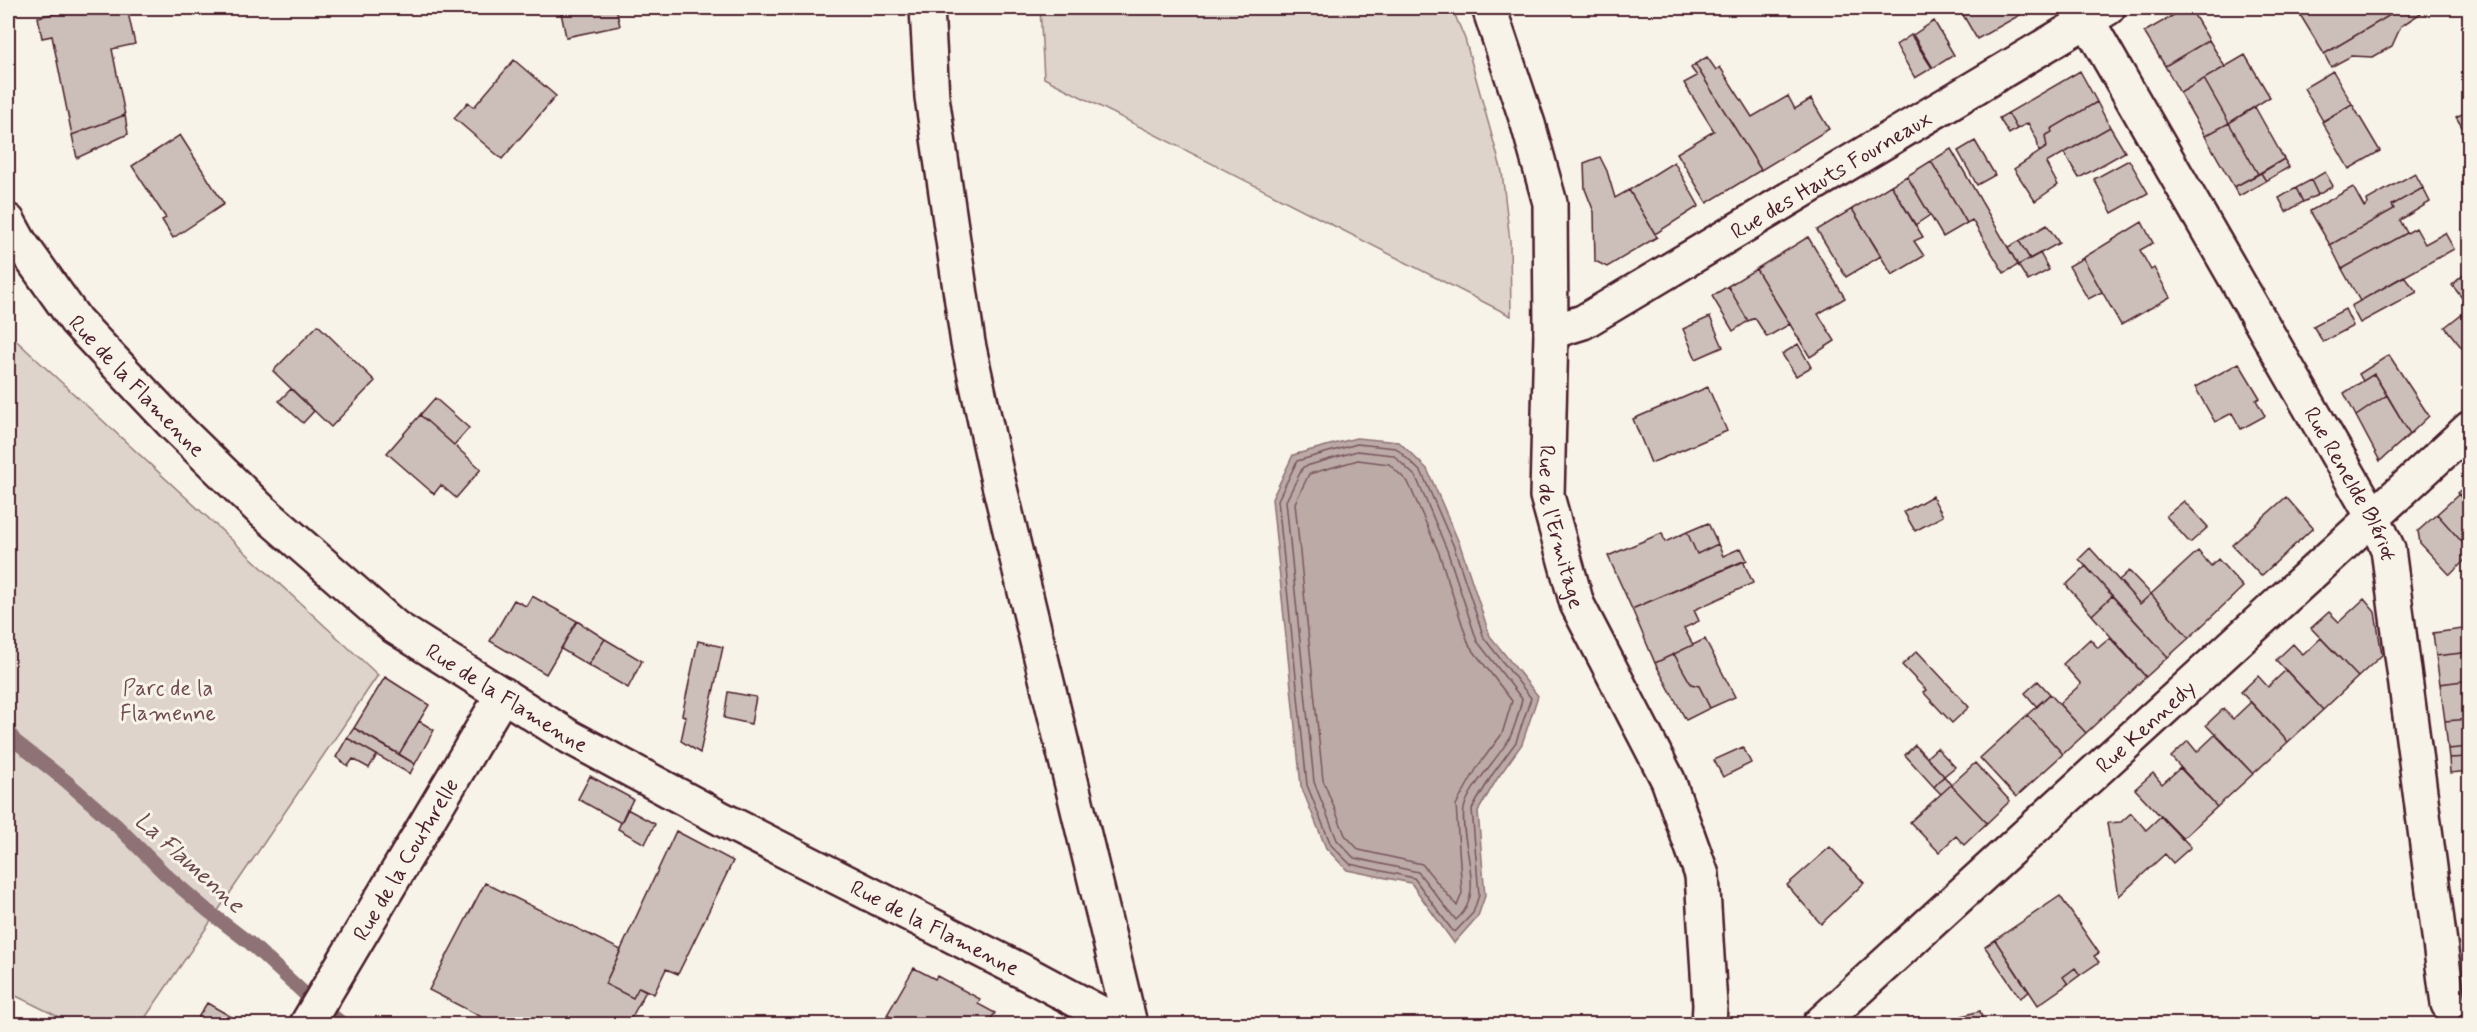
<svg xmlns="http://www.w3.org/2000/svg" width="2477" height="1032" viewBox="0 0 2477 1032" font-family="Mynerve,sans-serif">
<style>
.green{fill:#ded4cc;stroke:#947a7c;stroke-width:1.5}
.water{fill:#bcaaa7;stroke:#8e7275;stroke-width:1.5}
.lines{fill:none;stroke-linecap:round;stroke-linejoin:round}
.shore{stroke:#78575d;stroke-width:1.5}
.stream{stroke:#8e7275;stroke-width:14}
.building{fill:#ccbfb9;stroke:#4a1f2b;stroke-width:1.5}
.minor-casing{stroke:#4a1f2b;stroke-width:38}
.secondary-casing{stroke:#4a1f2b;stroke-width:38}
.minor{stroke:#f7f3e8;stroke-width:33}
.secondary{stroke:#f7f3e8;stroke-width:33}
.labels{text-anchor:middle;stroke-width:6;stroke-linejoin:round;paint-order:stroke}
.street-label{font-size:22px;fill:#4a1f2b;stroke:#f7f3e8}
.park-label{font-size:22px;fill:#6f4c53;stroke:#f7f3e8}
.water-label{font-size:24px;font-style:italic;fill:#6c4950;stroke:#f7f3e8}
</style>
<rect width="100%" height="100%" fill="#f7f3e8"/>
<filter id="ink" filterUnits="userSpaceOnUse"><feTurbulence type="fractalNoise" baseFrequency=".0167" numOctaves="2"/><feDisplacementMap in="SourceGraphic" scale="12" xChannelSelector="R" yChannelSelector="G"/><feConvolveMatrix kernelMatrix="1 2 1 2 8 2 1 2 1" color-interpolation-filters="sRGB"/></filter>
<g filter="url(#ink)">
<path class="green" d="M1040,8H1452L1465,39L1502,172L1510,241L1511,316L1044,78Z
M8,333L378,675L141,1024H73L8,992Z"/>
<path class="water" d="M1356,438L1399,442L1427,469L1460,545L1490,636L1538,696L1522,744L1497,779L1478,811L1485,896L1478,916L1454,943L1411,883L1347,870L1326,848L1301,786L1272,499L1293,455Z"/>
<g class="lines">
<path class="shore" d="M1357,444L1396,448L1422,473L1454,547L1484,638L1531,698L1516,742L1492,775L1472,809L1479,895L1473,913L1455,932L1452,930L1414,878L1350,864L1331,845L1307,785L1278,500L1297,461Z
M1357,451L1393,455L1416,477L1447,550L1477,641L1522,699C1519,712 1515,728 1509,739C1499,757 1467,790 1464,809C1459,845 1488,893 1456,920L1418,872L1354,858L1337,840L1314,782L1286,501L1303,467Z
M1358,460L1389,464L1408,482L1439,553L1469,645L1512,701L1502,734L1478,766L1456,805L1462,893L1457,906L1422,864L1359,850L1345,835L1323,780L1295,503L1309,474Z"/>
<path class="stream" d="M8,731L15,741L66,781L116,825L165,874L208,911L251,944L306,995L343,1024"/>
</g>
<path class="building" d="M83,8H127L135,44L112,49L125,115L72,135L52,36L42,38L38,17Z
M560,8H616L620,26L566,37Z
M1959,8H2016L2020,15L1977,39Z
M2186,8H2190L2209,40L2165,66L2144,32Z
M2296,8H2402L2324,54Z
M2402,8H2417L2421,13L2401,26L2392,46L2373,57L2351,56L2331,67L2324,54Z
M1934,21L1954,55L1933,68L1913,35Z
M1911,35L1932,68L1915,78L1896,45Z
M2209,40L2225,67L2180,93L2165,66Z
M2245,55L2270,97L2229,123L2204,79Z
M1707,57L1716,70L1720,67L1752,117L1788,96L1795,109L1811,99L1829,129L1761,170L1695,64Z
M514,60L556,96L502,159L454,118L468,102L474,107Z
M1695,64L1761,170L1707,203L1677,153L1714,131L1684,83L1697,76L1691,68Z
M2080,71L2097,102L2051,129L2052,132L2045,136L2047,147L2039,152L2037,140L2028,123L2017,129L2008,113Z
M2333,71L2352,104L2323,121L2304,88Z
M2204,79L2229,123L2205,136L2180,93Z
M2097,102L2110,127L2046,163L2058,185L2035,201L2014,169L2047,147L2045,136L2052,132L2051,129Z
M2352,104L2380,151L2349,169L2322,122Z
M2255,107L2284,159L2258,174L2229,123Z
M2470,110V140L2456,117Z
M2008,113L2017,129L2009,134L1999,118Z
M125,115L128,134L77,158L72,135Z
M2229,123L2258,174L2234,187L2205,136Z
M2110,127L2125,152L2079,178L2064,153Z
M180,135L224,204L173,238L162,220L166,218L132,166Z
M1975,141L1995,175L1977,185L1958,151Z
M1951,149L2018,265L2004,273L1972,220L1967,223L1931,161Z
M1600,157L1607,171L1615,198L1629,190L1657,237L1607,267L1595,261L1594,212L1585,189L1584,163Z
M2284,159L2289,167L2266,181L2261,173Z
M2129,160L2148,193L2112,213L2094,179Z
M1931,161L1967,223L1943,237L1907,176Z
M1674,162L1699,206L1655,234L1629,190Z
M2325,172L2333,186L2318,195L2311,180Z
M2261,173L2266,181L2239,196L2234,187Z
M2415,173L2423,188L2392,205L2394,209L2330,245L2310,211L2353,187L2364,207L2368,204L2367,200Z
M1907,176L1930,215L1915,225L1891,185Z
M2311,180L2318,195L2303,202L2296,188Z
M1891,185L1923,237L1914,241L1924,256L1892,275L1852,209Z
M2296,188L2303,202L2286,212L2279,198Z
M2423,188L2430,202L2400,220L2407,233L2342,269L2330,245L2394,209L2392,205Z
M1852,209L1881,256L1846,277L1817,230Z
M2142,222L2153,243L2140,250L2151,270L2154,268L2170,297L2121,325L2083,258Z
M2047,225L2059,243L2030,259L2019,241Z
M2416,228L2425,244L2445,233L2454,249L2360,301L2342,269Z
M1808,237L1845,298L1818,314L1835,341L1810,357L1756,269Z
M2019,241L2030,259L2018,265L2008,247Z
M2040,253L2049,270L2028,281L2018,265Z
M2083,258L2102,292L2088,299L2069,266Z
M1756,269L1790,324L1767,337L1755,318L1748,321L1728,286Z
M2470,269V308L2452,285Z
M2404,276L2417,292L2360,323L2351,306Z
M1728,286L1748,321L1733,331L1712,296Z
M2469,308L2470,309V358L2445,327Z
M2345,309L2353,326L2323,342L2313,326Z
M1710,317L1723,347L1696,359L1683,329Z
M318,325L375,381L331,427L273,371Z
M1798,344L1811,367L1796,376L1782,354Z
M2389,355L2429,416L2410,434L2374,374L2363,381L2359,374Z
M2239,363L2260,398L2256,400L2265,416L2241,429L2232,413L2215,422L2195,387Z
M2374,374L2387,395L2356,416L2344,393Z
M1708,387L1727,431L1651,463L1633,419Z
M291,389L314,411L303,423L279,401Z
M2387,395L2410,434L2380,461L2356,416Z
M435,398L469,428L454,445L420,415Z
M420,415L481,469L456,498L441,485L434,494L387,453Z
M2470,482V506L2457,493Z
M2459,494L2470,506V551L2437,514Z
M1932,496L1943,516L1915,531L1904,512Z
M2286,497L2313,528L2261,576L2232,545Z
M2184,501L2208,527L2190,543L2166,516Z
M2437,514L2470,551V555L2450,575L2420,543L2418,531Z
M1708,523L1718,544L1697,554L1687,532Z
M1687,532L1697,554L1718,544L1723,556L1741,548L1747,560L1632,609L1608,556L1662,533L1665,542Z
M2090,548L2140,604L2151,594L2189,638L2168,657L2079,559Z
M2198,551L2211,566L2218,559L2243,587L2189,638L2151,594Z
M1743,561L1753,583L1694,610L1699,621L1684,628L1693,645L1655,663L1632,609Z
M2086,566L2112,596L2092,615L2066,585Z
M2129,571L2151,594L2140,604L2119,580Z
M532,596L577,621L546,674L490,641L514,600L526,606Z
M2112,596L2168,657L2146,677L2092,615Z
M2364,599L2375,612L2382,655L2358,677L2311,628L2329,612L2339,622Z
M577,621L605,639L588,665L561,649Z
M2470,628V652L2436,656L2433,633Z
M2110,638L2146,677L2086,733L2059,704L2081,684L2063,664L2090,639L2098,648Z
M2321,638L2358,677L2323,710L2276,660L2293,644L2303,655Z
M605,639L642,661L628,688L588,665Z
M1705,639L1735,697L1710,708L1699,686L1691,684L1674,654Z
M698,641L723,647L700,753L681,741L686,717L682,715Z
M1917,651L1969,707L1952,723L1923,692L1926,690L1902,665Z
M2470,652V680L2440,684L2436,656Z
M1674,654L1691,684L1699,686L1710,708L1686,720L1655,663Z
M2286,670L2323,710L2288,742L2241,692L2258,676L2268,687Z
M385,677L429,705L399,754L354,728Z
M2470,680V719L2445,721L2440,684Z
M2038,681L2050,694L2037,707L2025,693Z
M728,692L756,697L751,724L724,718Z
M2050,694L2086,733L2063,754L2027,715Z
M2251,702L2288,742L2253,774L2206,725L2223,709L2233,719Z
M2027,715L2063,754L2016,797L1980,758Z
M2470,719V747L2448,749L2445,721Z
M419,721L434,730L415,764L399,754Z
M354,728L415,764L410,774L347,738Z
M2216,734L2253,774L2217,807L2171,757L2188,741L2197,752Z
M347,738L377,755L369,768L353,759L348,766L336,757Z
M1915,745L1944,776L1934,787L1905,755Z
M1743,747L1751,763L1723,777L1714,760Z
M2470,747V757L2449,758L2448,749Z
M1937,748L1955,767L1944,776L1927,757Z
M2470,757V771L2450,773L2449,758Z
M1975,763L2010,801L1987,823L1951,785Z
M2180,768L2217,807L2182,839L2135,789L2153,773L2162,784Z
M590,776L633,799L621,823L578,799Z
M1944,776L1951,785L1941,794L1934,787Z
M1951,785L1987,823L1964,845L1956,836L1939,852L1910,822Z
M627,809L655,824L645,844L618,829Z
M2131,813L2146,830L2161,816L2191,847L2173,863L2165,854L2119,896L2107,823L2121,822Z
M676,831L733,861L678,974L666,969L654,994L639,987L633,998L605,984Z
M1830,847L1864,883L1821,924L1787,885Z
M485,883L621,950L605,984L633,998L639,987L646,991L628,1024H495L429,990Z
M2060,896L2099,953L2094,956L2099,962L2080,975L2075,968L2063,977L2068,984L2038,1005L1995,940Z
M1995,940L2029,992L2020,998L1985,947Z
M914,968L935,979L937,976L980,999L978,1004L995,1013L988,1024H904L887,1015Z
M2075,968L2080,975L2068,984L2063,977Z
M207,1003L244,1024H194Z
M1980,1011L1984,1024H1965L1962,1016Z"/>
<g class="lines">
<defs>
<g id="minor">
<path id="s1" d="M1489,8L1528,124L1550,203L1551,332L1547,496L1577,604L1668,780L1702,875L1710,1005L1709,1024"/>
<path id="s2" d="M2087,20L2373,517L2388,549L2448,1004"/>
<path id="s3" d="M8,221L19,241L76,321L175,426L260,509L395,627L568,736L722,819L1022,971L1121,1024"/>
<path id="s4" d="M1551,332L1583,322L2108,8"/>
<path id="s5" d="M307,1024L503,694"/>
<path id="s6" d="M1820,1024L2470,428"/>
</g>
<path id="secondary" d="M927,8L932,97L968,343L996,472L1130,1024"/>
</defs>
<use href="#minor" class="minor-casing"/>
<use href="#secondary" class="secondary-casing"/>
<use href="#minor" class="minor"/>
<use href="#secondary" class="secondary"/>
</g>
</g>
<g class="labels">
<g class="street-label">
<text dy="8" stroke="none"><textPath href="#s4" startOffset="322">Rue des Hauts Fourneaux</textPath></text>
<text dy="8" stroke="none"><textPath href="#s3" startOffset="210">Rue de la Flamenne</textPath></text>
<text dy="8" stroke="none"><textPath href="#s2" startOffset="534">Rue Renelde Blériot</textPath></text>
<text dy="8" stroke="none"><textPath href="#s1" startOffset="530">Rue de l'Ermitage</textPath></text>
<text dy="8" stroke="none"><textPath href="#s3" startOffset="696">Rue de la Flamenne</textPath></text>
<text dy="8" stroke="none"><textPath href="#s6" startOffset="441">Rue Kennedy</textPath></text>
<text dy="8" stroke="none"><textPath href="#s5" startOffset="192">Rue de la Couturelle</textPath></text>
<text dy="8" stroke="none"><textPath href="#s3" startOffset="1182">Rue de la Flamenne</textPath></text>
</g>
<g class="park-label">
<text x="168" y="695">Parc de la<tspan x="168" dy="25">Flamenne</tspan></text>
</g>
<g class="water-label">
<text transform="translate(190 862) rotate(42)" y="8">La Flamenne</text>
</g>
</g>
<rect width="2477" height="1032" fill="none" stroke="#f7f3e8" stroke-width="30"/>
<rect x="15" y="15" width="2447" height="1002" fill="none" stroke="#4a1f2b" stroke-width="2" filter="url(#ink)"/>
</svg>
